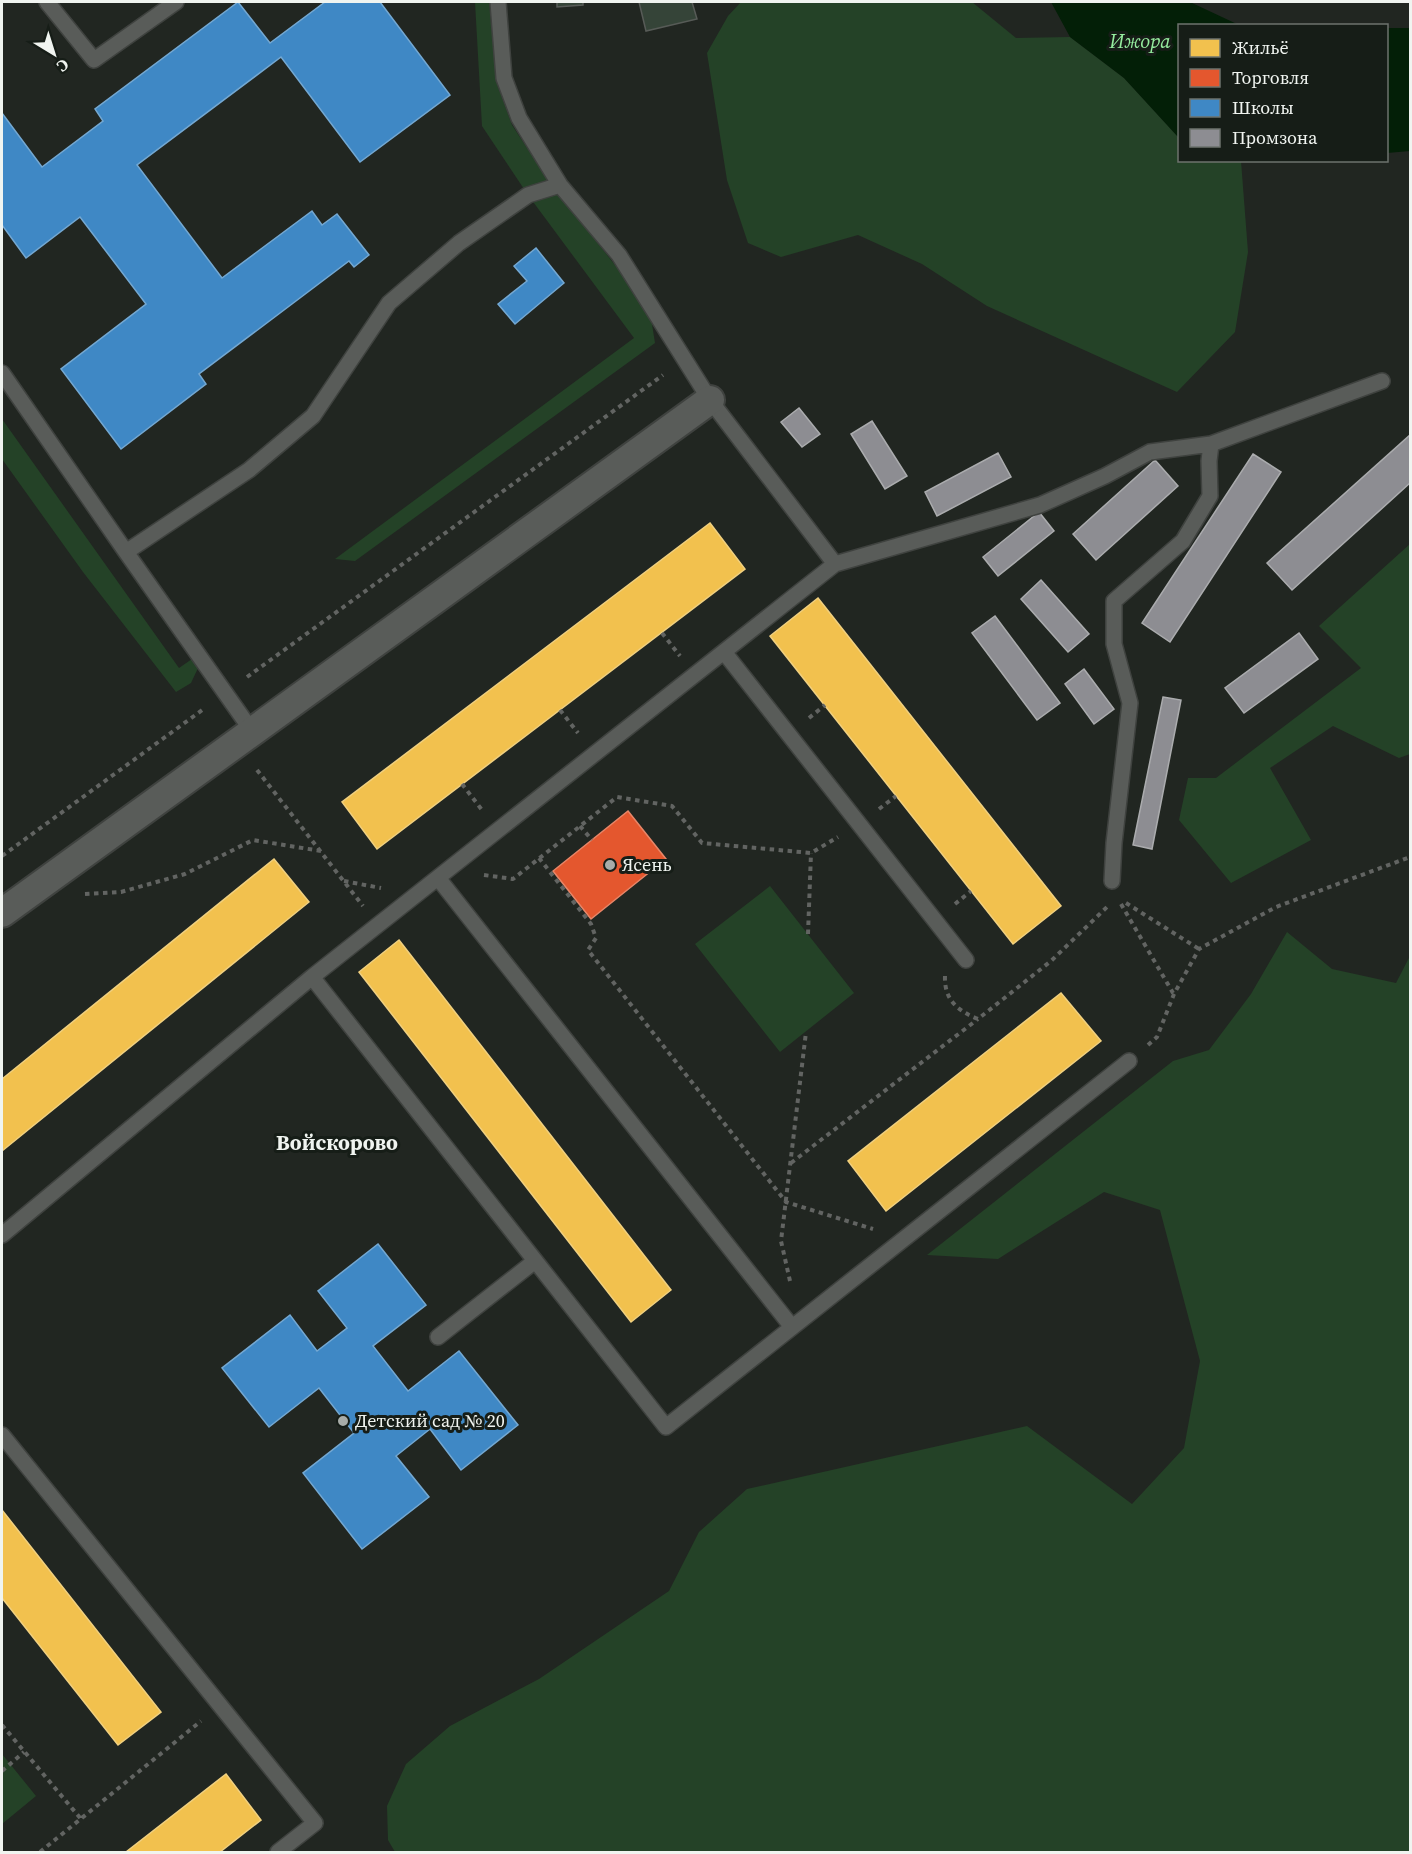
<svg xmlns="http://www.w3.org/2000/svg" width="1412" height="1854" viewBox="0 0 1412 1854" font-family="'Source Serif 4',serif">
<style>
.green{fill:#244227}
.water{fill:#031f07}
.homes{fill:#f2c14e;stroke:#f1d07f;stroke-width:1.5}
.shops{fill:#e4572e;stroke:#e88668;stroke-width:1.5}
.schools{fill:#3f88c5;stroke:#74a8d2;stroke-width:1.5}
.industry{fill:#8d8d92;stroke:#abacae;stroke-width:1.5}
.building{fill:#354438;stroke:#575b57;stroke-width:1.5}
.lines{fill:none;stroke-linecap:round;stroke-linejoin:round}
.lane-casing{stroke:#3f423f;stroke-width:18}
.street-casing{stroke:#3f423f;stroke-width:32}
.path{stroke:#626462;stroke-width:4;stroke-dasharray:4.5 4.5;stroke-linecap:butt}
.lane{stroke:#595c59;stroke-width:15}
.street{stroke:#595c59;stroke-width:28}
.poi-dot{fill:#a8aca8;stroke:#161d17;stroke-width:2}
.labels{text-anchor:middle;stroke-width:6;stroke-linejoin:round;paint-order:stroke}
.poi-label{font-size:18px;fill:#f0f4f0;stroke:#161d17;text-anchor:start}
.water-label{font-size:20px;font-style:italic;fill:#96ed9f;stroke:#161d17}
.quarter-label{font-size:21px;font-weight:bold;fill:#f0f4f0;stroke:#161d17}
</style>
<rect width="100%" height="100%" fill="#212621"/>
<path class="green" d="M475,2H489L497,84L512,125L546,177L622,274L651,318L655,343L355,561L335,559L634,338L528,195L482,126Z
M741,2H972L1016,38L1070,37L1124,78L1179,138L1180,160L1241,161L1248,252L1235,332L1177,392L987,306L922,264L858,235L781,257L748,243L727,180L707,53L728,16Z
M2,419L179,668L192,659L198,668L191,683L176,692L83,572L2,459Z
M1410,544V754L1399,758L1333,726L1270,768L1311,840L1231,883L1179,820L1188,778H1216L1361,668L1319,626Z
M770,886L854,993L780,1052L695,944Z
M1287,932L1332,969L1396,983L1410,956V1852H395L388,1840L387,1806L406,1764L450,1726L539,1679L669,1591L699,1532L747,1489L1027,1426L1132,1504L1184,1448L1200,1361L1160,1210L1104,1192L998,1259L927,1255L1173,1061L1209,1050L1251,994Z
M2,1754L36,1796L2,1824Z"/>
<path class="water" d="M1051,2H1190L1239,25L1180,26L1179,138L1124,78L1070,37Z
M1387,28H1410V151L1387,153Z"/>
<path class="homes" d="M710,523L745,569L377,849L342,802Z
M818,598L1061,906L1013,944L770,636Z
M274,859L309,902L2,1151V1079Z
M399,940L671,1290L631,1322L359,972Z
M1061,993L1101,1041L886,1211L848,1161Z
M2,1510L161,1712L118,1745L2,1598Z
M226,1774L261,1820L220,1852H126Z"/>
<path class="shops" d="M628,811L666,859L591,919L553,871Z"/>
<path class="schools" d="M238,2L270,43L325,2H380L450,95L360,162L281,57L137,165L222,278L312,211L322,225L337,214L369,255L354,267L349,261L199,374L206,384L121,449L61,369L146,304L80,217L26,258L2,225V113L42,167L103,121L95,109Z
M536,248L564,283L515,324L498,304L527,281L514,266Z
M378,1244L426,1305L373,1346L408,1391L459,1351L518,1425L461,1470L430,1429L396,1456L429,1497L362,1549L303,1473L354,1433L319,1388L269,1427L222,1368L290,1315L317,1351L347,1328L318,1291Z"/>
<path class="industry" d="M799,408L820,434L802,447L781,422Z
M872,421L907,476L885,489L851,434Z
M1410,435V483L1292,590L1267,563Z
M998,453L1011,477L937,516L925,492Z
M1253,454L1281,472L1170,642L1142,623Z
M1155,460L1178,486L1096,560L1073,534Z
M1039,512L1054,531L998,576L983,557Z
M1041,580L1089,634L1068,652L1021,599Z
M995,616L1060,703L1037,720L972,633Z
M1299,633L1318,659L1244,713L1225,688Z
M1084,669L1114,709L1094,724L1065,684Z
M1163,697L1181,700L1152,849L1133,845Z"/>
<path class="building" d="M557,2H583V5L557,7Z
M639,2H692L697,19L646,31Z"/>
<g class="lines">
<defs>
<path id="lane" d="M47,2L94,60L176,2
M498,2L504,78L519,118L560,185L619,255L710,400L835,564
M2,373L126,552
M724,652L966,960
M252,731L126,552L249,470L313,416L389,303L459,243L528,195L560,185
M438,878L792,1327
M1112,881L1114,843L1130,703L1114,644V601L1183,541L1210,496L1209,461L1211,444
M312,977L666,1427L1129,1061
M2,1235L312,977L835,564L1040,505L1105,476L1150,452L1211,444L1382,381
M438,1337L535,1261
M2,1435L315,1823L278,1852"/>
<path id="street" d="M2,913L710,400"/>
</defs>
<use href="#lane" class="lane-casing"/>
<use href="#street" class="street-casing"/>
<path class="path" d="M662,633L680,656
M247,677L663,375
M560,710L578,733
M809,718L825,705
M257,770L363,906
M462,784L482,810
M879,809L896,796
M580,826L592,840
M2,856L205,708
M539,858L591,924L596,938L588,950L786,1202L873,1229
M484,875L513,879L617,797L672,806L702,843L811,853L838,837
M344,881L381,888
M85,894L121,892L185,874L253,840L321,851
M1126,903L1199,949
M955,904L971,891
M1121,904L1173,993
M808,934L811,853
M945,976C944,1000 958,1011 978,1019L1051,961L1108,906
M1148,1045L1157,1037L1174,994L1199,949L1276,907L1410,857
M791,1163L978,1019
M790,1281L781,1241L806,1032
M2,1725L81,1819
M2,1771L24,1752
M40,1852L201,1721"/>
<use href="#lane" class="lane"/>
<use href="#street" class="street"/>
</g>
<g class="poi-dot">
<circle cx="610" cy="865" r="6"/>
<circle cx="343" cy="1421" r="6"/>
</g>
<g class="labels">
<g class="poi-label">
<text x="622" y="871">Ясень</text>
<text x="355" y="1427">Детский сад № 20</text>
</g>
<g class="water-label">
<text x="1140" y="48">Ижора</text>
</g>
<g class="quarter-label">
<text x="337" y="1150">Войскорово</text>
</g>
</g>
<rect width="1412" height="1854" fill="none" stroke="#f0f4f0" stroke-width="6"/>
<rect x="1178" y="24" width="210" height="138" fill="#161d17" stroke="#6d736e" stroke-width="1.5"/>
<rect x="1190" y="39" width="30" height="18" fill="#f2c14e" stroke="#6d736e" stroke-width="1.5"/>
<text x="1232" y="54" font-size="18" fill="#f0f4f0">Жильё</text>
<rect x="1190" y="69" width="30" height="18" fill="#e4572e" stroke="#6d736e" stroke-width="1.5"/>
<text x="1232" y="84" font-size="18" fill="#f0f4f0">Торговля</text>
<rect x="1190" y="99" width="30" height="18" fill="#3f88c5" stroke="#6d736e" stroke-width="1.5"/>
<text x="1232" y="114" font-size="18" fill="#f0f4f0">Школы</text>
<rect x="1190" y="129" width="30" height="18" fill="#8d8d92" stroke="#6d736e" stroke-width="1.5"/>
<text x="1232" y="144" font-size="18" fill="#f0f4f0">Промзона</text>
<g transform="translate(54 54) rotate(142)" stroke="#161d17" stroke-width="4.5" paint-order="stroke">
<path d="M0-4.5L10 22L0 15L-10 22Z" fill="#f0f4f0"/>
<text y="-9" font-size="16" font-weight="bold" text-anchor="middle" fill="#f0f4f0">С</text>
</g>
</svg>
